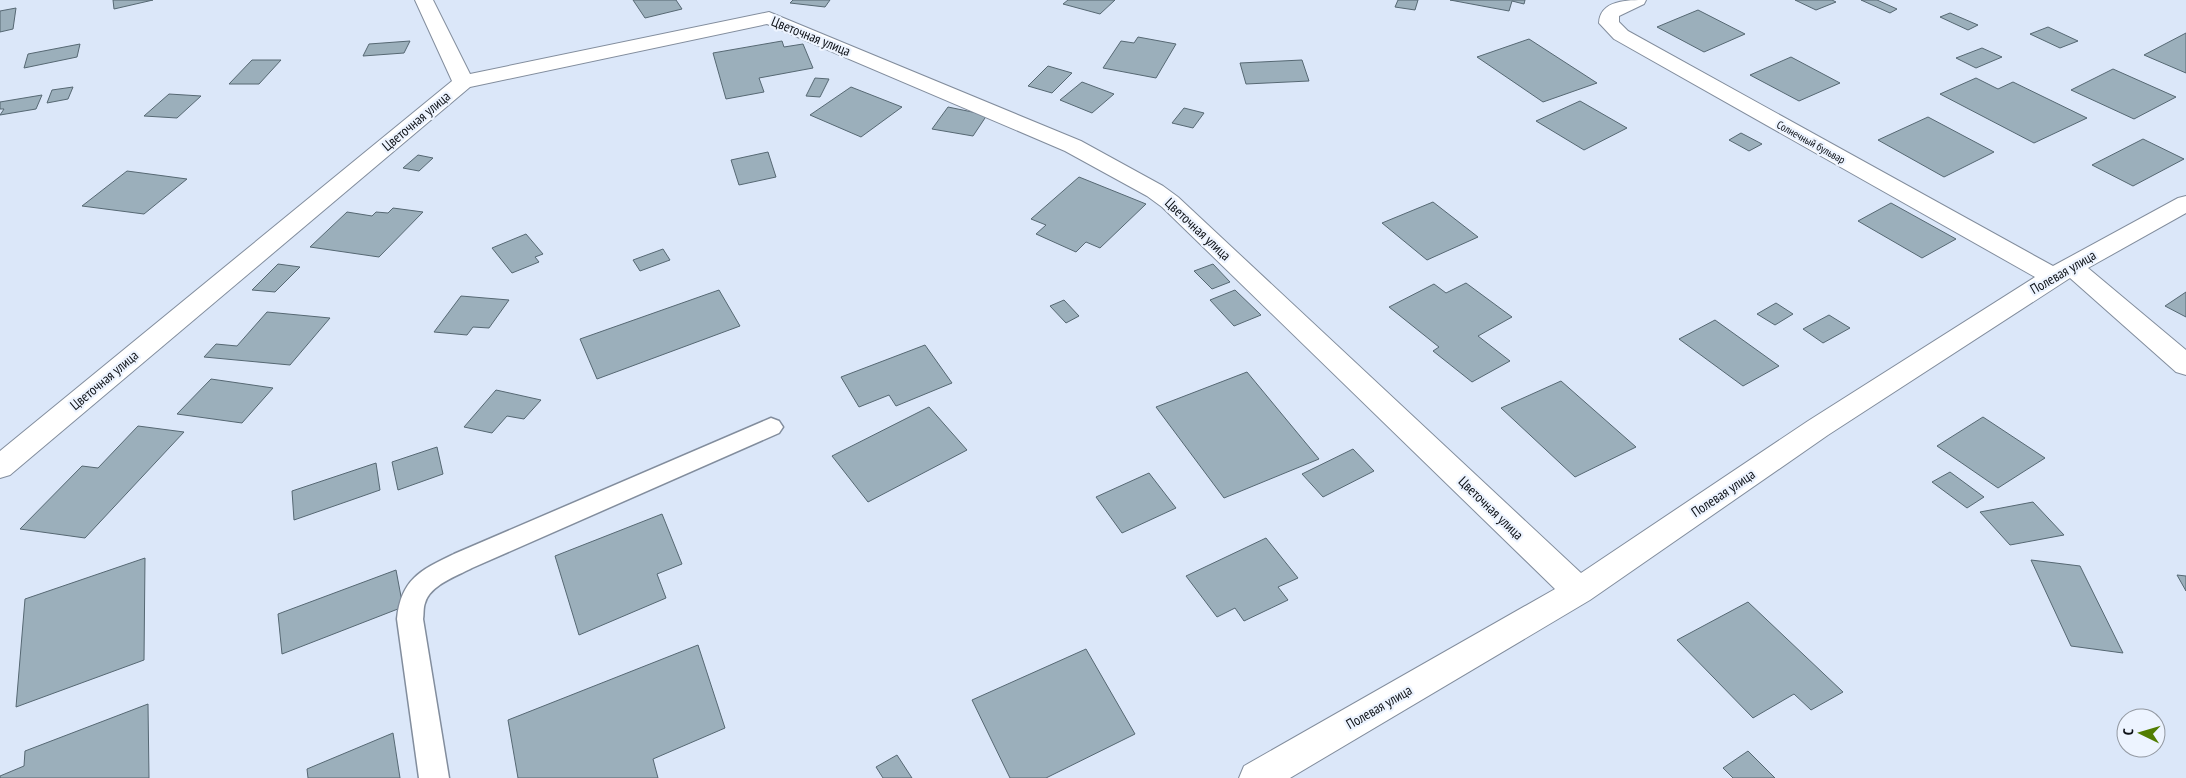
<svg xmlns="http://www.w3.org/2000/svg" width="2186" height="778" viewBox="0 0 2186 778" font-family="'PT Sans Narrow',sans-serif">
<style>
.building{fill:#9bafbb;stroke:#566873}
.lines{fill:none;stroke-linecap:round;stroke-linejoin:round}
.lane-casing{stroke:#828d9d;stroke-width:3}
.street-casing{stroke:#828d9d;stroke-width:2}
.lane{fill:#fff;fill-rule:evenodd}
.street{fill:#fff;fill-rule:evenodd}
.labels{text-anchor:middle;stroke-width:4.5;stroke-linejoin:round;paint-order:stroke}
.far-street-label{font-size:11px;fill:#0d1117;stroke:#edf4ff}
.street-label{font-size:14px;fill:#0d1117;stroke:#edf4ff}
</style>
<rect width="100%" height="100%" fill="#dbe7f9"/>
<path class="building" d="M113,0H153L114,9Z
M633,0H676L682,9L645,18Z
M793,0H830L825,7L790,3Z
M1068,0H1115L1100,14L1063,4Z
M1398,0H1418L1415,10L1395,7Z
M1450,0H1525L1524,4L1512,1L1509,11Z
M1795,0H1832L1836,2L1816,10Z
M1861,0H1877L1897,9L1890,13Z
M16,8L13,29L0,32V11Z
M1698,10L1745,34L1704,52L1657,27Z
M1950,13L1978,25L1968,30L1940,17Z
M2048,27L2078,41L2060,48L2030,34Z
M2186,33V73L2144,55Z
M1138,37L1176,44L1156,78L1103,68L1121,41L1134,43Z
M1529,39L1597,83L1543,102L1477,57Z
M410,41L404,53L363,56L369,44Z
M782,41L784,47L803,44L813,68L759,78L764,92L726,99L713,53Z
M80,44L77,57L24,68L28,54Z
M1982,48L2002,57L1976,68L1956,58Z
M1791,57L1840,83L1799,101L1750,75Z
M252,60H281L259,84H229Z
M1302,60L1309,81L1246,84L1240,63Z
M1048,66L1072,73L1052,93L1028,86Z
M2113,69L2176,97L2134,119L2071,90Z
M815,78L829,79L820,97L806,96Z
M1976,78L1998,89L2013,82L2087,118L2034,143L1940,94Z
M1082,82L1114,94L1092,113L1060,100Z
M73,87L68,99L47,103L52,90Z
M851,87L902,107L861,137L810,115Z
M169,94L201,96L177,118L144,116Z
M42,95L36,109L0,115L4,109H0V102Z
M1580,101L1627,128L1584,150L1536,121Z
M948,107L987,115L973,136L932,129Z
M1184,108L1204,113L1193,128L1172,123Z
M1928,117L1994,152L1944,177L1878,140Z
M1741,133L1762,144L1749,151L1729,140Z
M2143,139L2184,159L2133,186L2092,165Z
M768,152L776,177L739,185L731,160Z
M418,155L433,158L419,171L403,168Z
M127,171L187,179L144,214L82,206Z
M1079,177L1146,204L1100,248L1086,242L1076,252L1036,234L1046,225L1031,219Z
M1433,202L1478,237L1427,260L1382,223Z
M1891,203L1956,239L1922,258L1858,221Z
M393,208L423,212L379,257L310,247L347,212L372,216L376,212L388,213Z
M526,234L543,254L535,257L539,262L512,273L492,248Z
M663,249L670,260L640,271L633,260Z
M278,264L300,267L275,292L252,290Z
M1213,264L1230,282L1212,289L1194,271Z
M1466,283L1512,317L1478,336L1510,361L1472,382L1433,351L1439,347L1389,307L1434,284L1446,293Z
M719,290L740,326L597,379L580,339Z
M1235,290L1261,315L1234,326L1210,300Z
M2186,292V317L2165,306Z
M461,296L509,300L489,328L473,327L467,335L434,332Z
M1064,300L1079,316L1066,323L1050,306Z
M1776,303L1793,314L1775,325L1757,314Z
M267,312L330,318L290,365L204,357L216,344L237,346Z
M1829,315L1850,328L1823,343L1803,329Z
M1715,320L1779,366L1743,386L1679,339Z
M925,345L952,383L896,406L889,395L859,407L841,377Z
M1247,372L1319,459L1224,498L1156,407Z
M211,379L273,388L242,423L177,414Z
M1561,381L1636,447L1575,477L1501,408Z
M496,390L541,400L524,419L507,416L492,433L464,427Z
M929,407L967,450L868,502L832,456Z
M1983,417L2045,458L1998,488L1937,446Z
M138,426L184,432L85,538L20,529L82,466L98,468Z
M437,447L443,474L398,490L392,462Z
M1353,449L1374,471L1323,497L1302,474Z
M376,463L380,490L294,520L292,491Z
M1950,472L1984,497L1967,508L1932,482Z
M1149,473L1176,508L1122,533L1096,497Z
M2033,502L2064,535L2010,545L1980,512Z
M662,514L682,564L657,574L666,598L579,635L555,556Z
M1266,538L1298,578L1278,587L1288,600L1244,621L1235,608L1217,617L1186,576Z
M145,558L144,660L16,707L25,599Z
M2031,560L2080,566L2123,653L2071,646Z
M396,570L403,607L282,654L278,614Z
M2177,575L2186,576V591Z
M1748,602L1843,692L1811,710L1794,694L1753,718L1677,640Z
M698,645L725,728L653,759L658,778H518L508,720Z
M1086,649L1135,734L1046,778H1010L972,700Z
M148,704L149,778H0V776L24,766L25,751Z
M393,733L400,778H308L307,769Z
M1748,751L1775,778H1733L1723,768Z
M897,755L912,778H883L876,767Z"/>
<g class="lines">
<defs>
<path id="lane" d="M771,418L779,421L783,427L779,433L472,568C457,576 430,585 425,603C423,608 424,614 423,619L449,778H419L397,619C401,579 421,570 454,554Z"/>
<path id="street" d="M415,0H433L470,74L769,12L1081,141L1163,186L1178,197L1581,573L1808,421L2035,277L1614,39L1599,23C1600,0 1627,0 1646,0L1644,4L1619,16V22L1628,31L2053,266L2178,198L2186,196V213L2088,268L2186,350V375L2176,372L2070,278L1828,435L1590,600L1290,778H1239L1244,766L1555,589L1162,207L1147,196L1065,151L767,24L470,87L10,475L0,478V451L452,81Z"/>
</defs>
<use href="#lane" class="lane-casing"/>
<use href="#street" class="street-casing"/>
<use href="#lane" class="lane"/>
<use href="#street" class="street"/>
</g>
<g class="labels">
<g class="far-street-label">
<text transform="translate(1811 142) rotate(29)" y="4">Солнечный бульвар</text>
</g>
<g class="street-label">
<text transform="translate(811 36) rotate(22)" y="5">Цветочная улица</text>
<text transform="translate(416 121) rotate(-40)" y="5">Цветочная улица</text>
<text transform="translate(1198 229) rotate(43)" y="5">Цветочная улица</text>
<text transform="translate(2063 272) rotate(-30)" y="5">Полевая улица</text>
<text transform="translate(104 380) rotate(-40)" y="5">Цветочная улица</text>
<text transform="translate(1723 493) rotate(-34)" y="5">Полевая улица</text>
<text transform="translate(1491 508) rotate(44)" y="5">Цветочная улица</text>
<text transform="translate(1379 707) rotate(-30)" y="5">Полевая улица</text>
</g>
</g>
<g transform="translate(2141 733) rotate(275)"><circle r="24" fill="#edf4ff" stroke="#9399a2"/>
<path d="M0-4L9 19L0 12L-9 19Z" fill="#517d02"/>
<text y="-8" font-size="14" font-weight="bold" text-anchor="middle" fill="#0d1117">С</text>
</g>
</svg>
